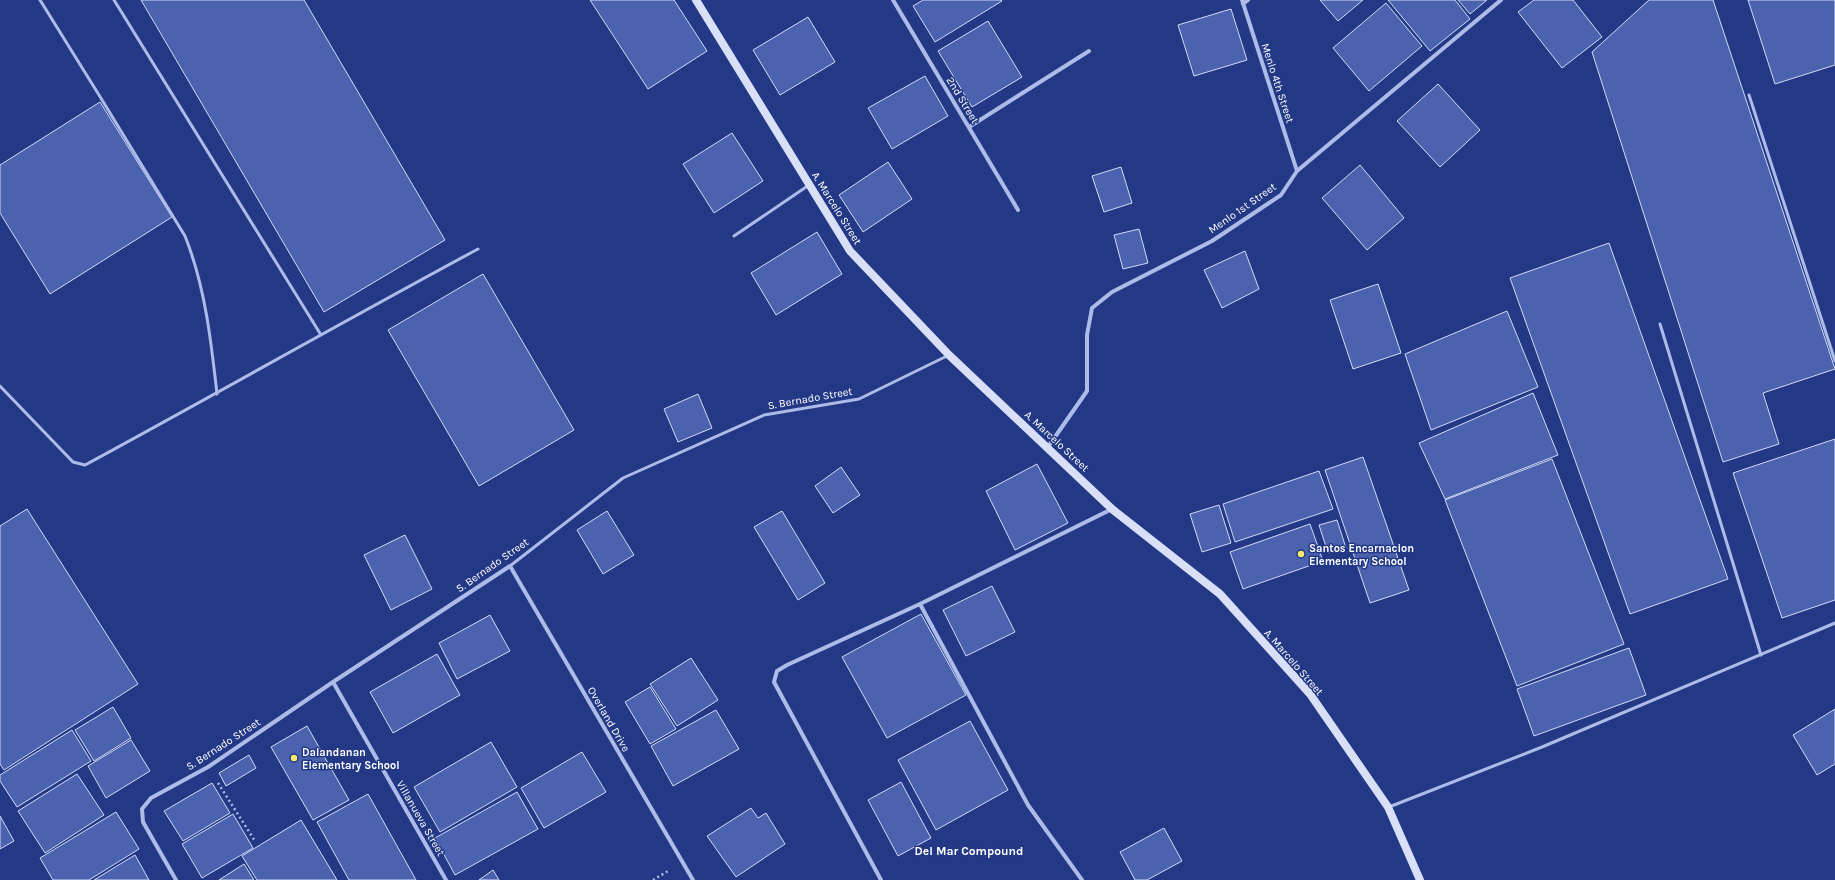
<svg xmlns="http://www.w3.org/2000/svg" width="1835" height="880" viewBox="0 0 1835 880" font-family="Karla,sans-serif">
<style>
.building{fill:#4b62ae;stroke:#d1daf7}
.lines{fill:none;stroke-linecap:round;stroke-linejoin:round}
.path{stroke:#adbbe9;stroke-width:2.5;stroke-dasharray:2 3;stroke-linecap:butt}
.lane{stroke:#adbbe9;stroke-width:3}
.street{stroke:#adbbe9;stroke-width:4}
.secondary{stroke:#d8dff7;stroke-width:8}
.poi-dot{fill:#f4ea70;stroke:#233986;stroke-width:1.5}
.labels{text-anchor:middle;stroke-width:3;stroke-linejoin:round;paint-order:stroke}
.street-label{font-size:11px;fill:#fff;stroke:#233986}
.poi-label{font-size:11px;font-weight:bold;fill:#fff;stroke:#233986;text-anchor:start}
.neighbourhood-label{font-size:12px;font-weight:bold;fill:#fff;stroke:#233986}
</style>
<rect width="100%" height="100%" fill="#233986"/>
<path class="building" d="M141,0H304L445,240L324,312Z
M590,0H674L707,51L648,89Z
M923,0H1001L1002,1L935,42L913,6Z
M1320,0H1363L1338,21Z
M1388,0H1455L1470,19L1430,51Z
M1458,0H1487L1470,14Z
M1534,0H1573L1602,37L1562,68L1518,12Z
M1649,0H1713L1835,369L1763,393L1779,444L1723,462L1592,52Z
M1748,0H1835V65L1775,84Z
M1386,3L1422,46L1369,91L1333,48Z
M1231,9L1247,60L1194,76L1178,25Z
M808,17L835,62L780,95L753,50Z
M988,21L1022,77L972,107L938,51Z
M925,76L948,116L892,149L868,108Z
M1438,84L1480,130L1440,167L1397,121Z
M100,102L172,217L50,294L0,213V165Z
M732,133L763,181L714,213L683,164Z
M888,162L912,199L863,232L839,195Z
M1360,165L1404,218L1367,250L1322,198Z
M1121,167L1132,203L1104,212L1092,176Z
M1139,229L1148,263L1123,269L1114,235Z
M817,232L842,274L776,315L751,273Z
M1609,243L1728,579L1630,614L1510,278Z
M1245,251L1259,289L1222,308L1204,270Z
M483,274L574,430L479,486L388,330Z
M1378,284L1401,353L1353,369L1330,300Z
M1507,311L1538,387L1431,430L1405,354Z
M1533,393L1558,455L1445,499L1419,443Z
M698,394L712,428L678,442L664,409Z
M1835,439V600L1782,618L1733,473Z
M1363,457L1409,590L1370,603L1325,470Z
M1552,459L1624,644L1517,686L1445,500Z
M1037,464L1068,523L1015,550L986,491Z
M841,467L860,495L833,513L815,486Z
M1319,471L1333,509L1235,542L1223,504Z
M1219,505L1231,543L1202,552L1190,514Z
M27,509L138,684L4,770L0,764V526Z
M607,511L634,555L603,574L577,530Z
M782,511L825,583L798,600L754,527Z
M1337,520L1346,548L1328,553L1319,525Z
M1310,524L1323,561L1243,589L1230,552Z
M405,535L432,589L391,610L364,555Z
M992,586L1015,632L966,656L943,610Z
M921,614L966,695L887,738L842,657Z
M490,615L510,651L457,679L439,643Z
M1629,648L1646,695L1534,736L1517,689Z
M437,654L460,695L393,733L370,692Z
M691,658L718,700L677,726L650,684Z
M650,687L676,729L650,744L625,702Z
M113,707L131,738L94,761L75,730Z
M1835,709V764L1817,775L1793,735Z
M716,710L739,749L673,786L651,746Z
M970,721L1008,790L936,830L898,760Z
M307,726L349,800L313,820L271,747Z
M72,730L91,761L17,807L0,781V775Z
M131,740L150,771L106,798L88,766Z
M491,742L517,787L440,832L414,787Z
M582,752L606,792L544,828L521,788Z
M249,755L256,768L226,786L219,773Z
M77,774L104,815L45,853L18,811Z
M901,782L931,838L898,856L868,800Z
M212,783L230,813L183,841L164,811Z
M517,792L538,829L455,875L435,838Z
M368,794L416,880H349L317,822Z
M751,808L758,818L766,813L785,844L736,877L707,836Z
M116,812L139,849L89,880H53L40,858Z
M233,814L253,848L202,878L182,844Z
M0,816L14,841L0,849Z
M301,820L337,880H257L242,856Z
M1164,828L1182,861L1147,880H1135L1120,852Z
M135,855L149,880H94Z
M244,864L254,880H219Z
M493,870L499,880H479Z"/>
<g class="lines">
<path class="path" d="M218,783L255,841
M653,880L668,871"/>
<path class="lane" d="M40,0L99,95L185,236C205,286 211,340 217,394
M114,0L321,335
M1749,95L1835,361
M734,236L809,185
M1660,324L1761,655
M0,386L73,462L85,465C216,394 346,320 478,249
M510,566L623,478L764,415L859,399L949,355
M1389,807L1542,747L1835,623"/>
<path class="street" d="M893,0L1018,210
M1242,0L1297,171
M1243,4L1248,0
M969,127L1089,51
M1048,447L1087,391V335L1092,308L1112,292L1212,241L1281,195L1297,171L1501,0
M920,604L1028,805L1082,880
M333,682L446,880
M176,880L143,822L142,809L151,798L208,767L333,682L510,566L693,880
M881,880L774,682L777,671L787,665L920,604L1112,509"/>
<path class="secondary" d="M696,0L850,251L949,355L1112,509L1220,594L1310,694L1388,807L1420,880"/>
</g>
<g class="poi-dot">
<circle cx="1301" cy="554" r="4"/>
<circle cx="294" cy="758" r="4"/>
</g>
<g class="labels">
<g class="street-label">
<text transform="translate(1278 83) rotate(72)" y="4">Menlo 4th Street</text>
<text transform="translate(963 100) rotate(59)" y="4">2nd Street</text>
<text transform="translate(837 208) rotate(58)" y="4">A. Marcelo Street</text>
<text transform="translate(1242 208) rotate(-35)" y="4">Menlo 1st Street</text>
<text transform="translate(810 398) rotate(-10)" y="4">S. Bernado Street</text>
<text transform="translate(1057 441) rotate(43)" y="4">A. Marcelo Street</text>
<text transform="translate(492 565) rotate(-35)" y="4">S. Bernado Street</text>
<text transform="translate(1294 662) rotate(49)" y="4">A. Marcelo Street</text>
<text transform="translate(609 719) rotate(60)" y="4">Overland Drive</text>
<text transform="translate(223 744) rotate(-33)" y="4">S. Bernado Street</text>
<text transform="translate(421 818) rotate(60)" y="4">Villanueva Street</text>
</g>
<g class="poi-label">
<text x="1309" y="552">Santos Encarnacion<tspan x="1309" dy="13">Elementary School</tspan></text>
<text x="302" y="756">Dalandanan<tspan x="302" dy="13">Elementary School</tspan></text>
</g>
<g class="neighbourhood-label">
<text x="969" y="855">Del Mar Compound</text>
</g>
</g>
</svg>
